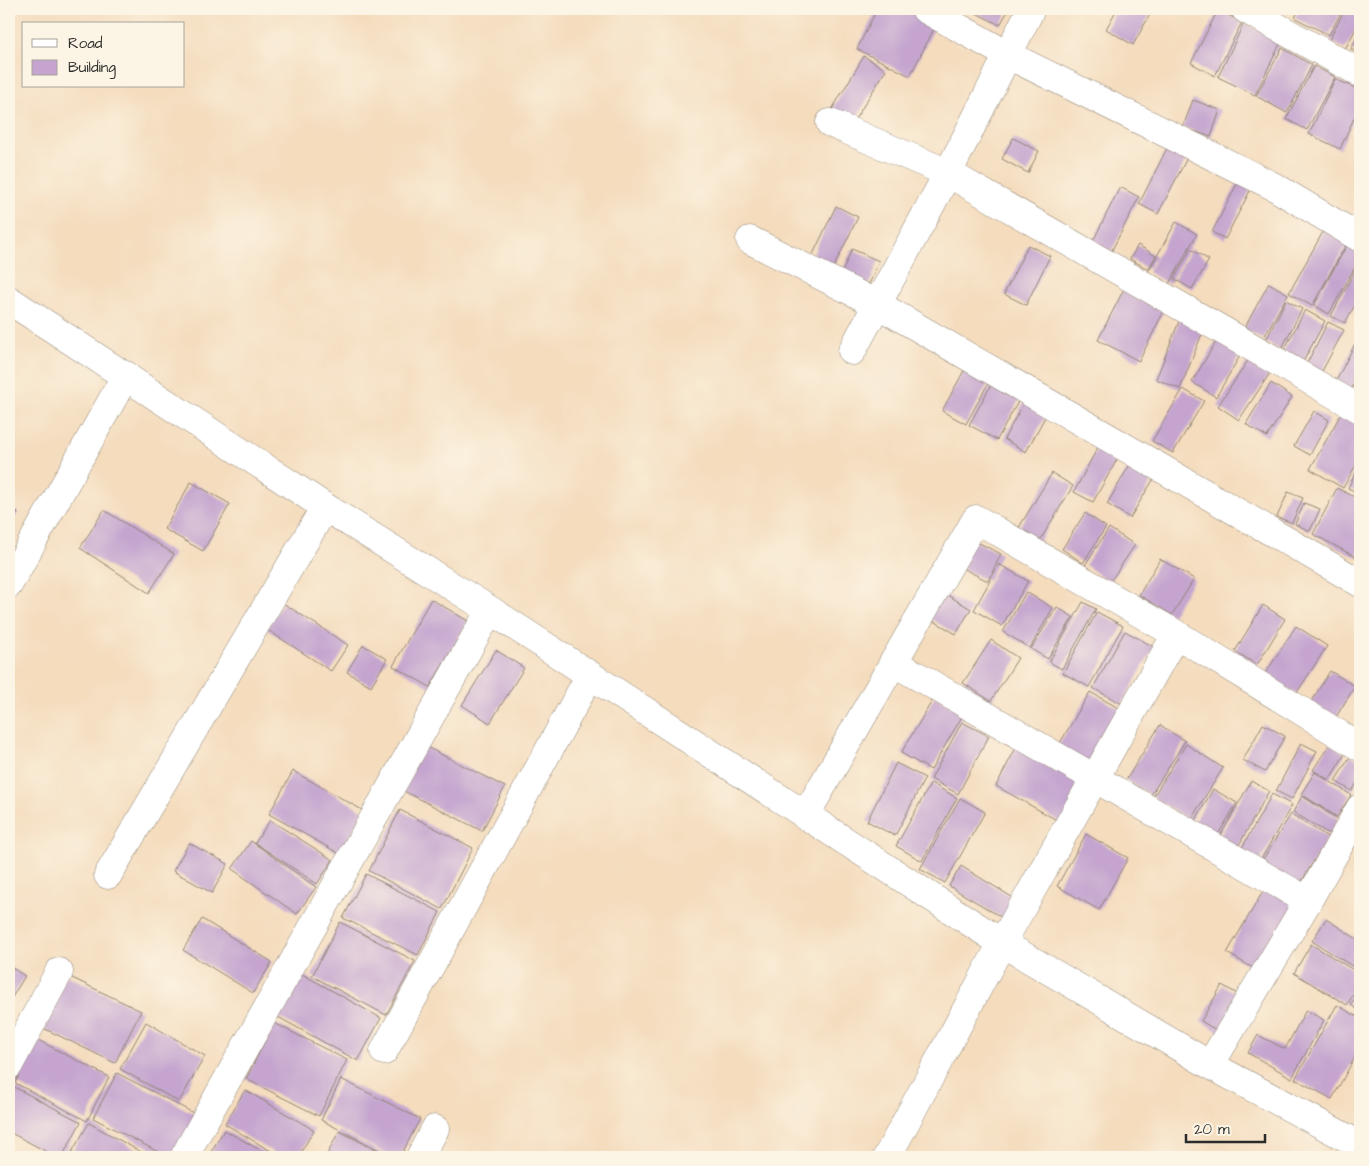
<svg xmlns="http://www.w3.org/2000/svg" width="1369" height="1166" viewBox="0 0 1369 1166" font-family="'Architects Daughter',sans-serif">
<style>
.building{fill:#c5a5cf}
.lines{fill:none;stroke-linecap:round;stroke-linejoin:round}
.street-casing{stroke:#908474;stroke-width:29}
.street{stroke:#fff;stroke-width:28}
</style>
<rect width="100%" height="100%" fill="#fcf5e5"/>
<filter id="ink" filterUnits="userSpaceOnUse"><feTurbulence type="fractalNoise" baseFrequency=".02" numOctaves="2"/><feDisplacementMap in="SourceGraphic" scale="10" xChannelSelector="R" yChannelSelector="G"/><feConvolveMatrix kernelMatrix="1 2 1 2 8 2 1 2 1" color-interpolation-filters="sRGB"/></filter>
<filter id="wash" filterUnits="userSpaceOnUse"><feTurbulence type="fractalNoise" baseFrequency=".0096" numOctaves="4" result="noise"/><feDisplacementMap in="SourceGraphic" scale="20" xChannelSelector="R" yChannelSelector="G"/><feGaussianBlur stdDeviation="1.12" result="paint"/><feColorMatrix in="noise" values="0 0 0 0 0 0 0 0 0 0 0 0 0 0 0 0 0 1.4 0 .05"/><feComposite in="paint" operator="in"/></filter>
<g filter="url(#wash)">
<rect width="100%" height="100%" fill="#f4dcbd"/>
<g id="blocks">
<path class="building" d="M877,9H911L937,23L910,76L857,49Z
M968,9H1009L1000,25Z
M1117,9H1153L1133,45L1106,29Z
M1299,9H1343L1329,35L1295,18Z
M1345,9H1360V21L1345,49L1329,40Z
M1218,10L1242,22L1215,76L1191,63Z
M1244,23L1281,42L1255,95L1218,77Z
M1360,32V54L1351,49Z
M1282,48L1312,65L1287,113L1256,96Z
M864,56L886,70L852,124L831,111Z
M1314,66L1335,77L1307,130L1286,119Z
M1335,79L1360,90V105L1340,149L1309,134Z
M1193,100L1220,110L1211,137L1183,127Z
M1013,138L1039,151L1028,173L1002,159Z
M1168,146L1188,156L1158,214L1139,204Z
M1238,182L1251,189L1225,239L1212,232Z
M1120,187L1139,197L1111,252L1092,243Z
M836,206L858,217L829,277L807,267Z
M1176,222L1197,234L1169,284L1148,272Z
M1324,230L1347,243L1312,306L1289,293Z
M1348,243L1360,250V258L1329,314L1314,305Z
M1028,245L1050,256L1026,305L1004,294Z
M1138,245L1156,256L1148,269L1130,259Z
M852,249L879,261L867,289L840,276Z
M1191,249L1209,260L1192,289L1174,279Z
M1360,261V296L1345,323L1331,316Z
M1269,283L1288,294L1263,339L1244,329Z
M1126,285L1167,305L1139,361L1098,340Z
M1286,300L1302,309L1281,350L1265,342Z
M1305,310L1325,321L1303,362L1283,352Z
M1182,314L1206,324L1180,389L1156,379Z
M1328,322L1344,330L1321,373L1306,365Z
M1358,338L1360,339V372L1351,389L1336,381Z
M1217,340L1241,354L1216,397L1192,382Z
M1249,359L1270,373L1239,420L1218,406Z
M967,365L991,378L966,424L942,411Z
M992,383L1020,398L997,440L969,425Z
M1271,383L1292,397L1267,437L1246,424Z
M1183,389L1204,401L1173,453L1152,441Z
M1024,402L1046,415L1026,452L1004,439Z
M1314,411L1329,420L1310,455L1294,446Z
M1342,412L1360,422V458L1343,488L1310,469Z
M1099,445L1119,456L1093,502L1074,492Z
M1132,461L1156,475L1130,518L1107,504Z
M1360,464V494L1348,488Z
M1052,473L1073,486L1036,547L1015,534Z
M191,482L230,504L203,551L164,529Z
M1337,488L1360,500V549L1356,557L1313,534Z
M1288,492L1303,498L1292,523L1277,517Z
M1304,503L1320,509L1310,531L1295,524Z
M9,506L18,513L9,526Z
M104,510L174,554L149,593L80,548Z
M1085,513L1106,527L1083,563L1062,549Z
M1109,528L1135,545L1110,582L1085,565Z
M969,538L1001,554L988,581L956,565Z
M1160,559L1194,579L1172,615L1139,595Z
M999,564L1028,581L1002,626L974,610Z
M939,590L971,609L956,634L924,615Z
M1026,592L1053,608L1030,648L1003,632Z
M431,599L468,621L430,687L393,666Z
M1083,602L1096,609L1062,669L1049,662Z
M283,603L348,645L331,671L266,629Z
M1263,605L1285,619L1257,665L1235,651Z
M1057,607L1073,617L1048,659L1031,649Z
M1097,612L1123,626L1089,687L1063,673Z
M1296,626L1327,646L1296,694L1265,674Z
M1125,631L1154,647L1122,704L1093,688Z
M991,640L1018,658L991,701L963,683Z
M363,645L387,659L371,686L347,672Z
M496,650L524,668L490,723L462,705Z
M1330,671L1355,686L1336,717L1311,702Z
M1090,692L1122,710L1089,767L1057,748Z
M935,696L964,713L931,770L901,753Z
M962,722L989,736L958,794L931,779Z
M1263,724L1285,736L1265,772L1243,760Z
M1160,725L1185,741L1151,795L1126,780Z
M1301,743L1317,751L1292,799L1276,791Z
M421,744L505,787L482,831L398,788Z
M1018,744L1085,781L1062,823L996,786Z
M1186,744L1223,768L1190,821L1153,797Z
M1330,744L1345,754L1329,780L1313,770Z
M1351,755L1360,761V778L1352,791L1335,781Z
M896,763L925,778L895,836L867,821Z
M293,771L364,811L340,854L269,814Z
M1315,772L1351,795L1337,817L1301,794Z
M1251,781L1269,791L1235,852L1217,842Z
M931,783L957,798L922,861L896,846Z
M1213,789L1237,803L1216,838L1193,825Z
M1272,794L1292,805L1257,866L1238,855Z
M1302,796L1338,819L1329,834L1293,812Z
M960,798L985,812L945,883L920,869Z
M400,810L473,848L442,909L369,871Z
M1291,814L1328,837L1297,889L1259,866Z
M270,820L333,860L317,884L255,843Z
M1086,834L1128,858L1099,910L1057,886Z
M251,841L316,887L297,914L232,869Z
M189,843L228,864L212,893L173,871Z
M961,866L1015,899L1003,918L949,886Z
M366,874L440,912L418,955L343,918Z
M1265,888L1296,906L1258,971L1227,953Z
M202,919L272,962L253,993L183,950Z
M1326,919L1360,941V971L1312,941Z
M340,922L415,961L386,1015L312,976Z
M1311,944L1360,974V983L1347,1005L1294,973Z
M9,966L25,976L9,1002Z
M302,974L381,1018L358,1061L278,1017Z
M66,975L141,1011L115,1063L41,1027Z
M1222,985L1246,999L1224,1035L1201,1021Z
M1360,990V1011L1351,1005Z
M1337,1005L1360,1018V1048L1332,1099L1295,1079Z
M1306,1010L1324,1020L1292,1078L1248,1053L1258,1035L1285,1049Z
M146,1022L205,1056L179,1102L120,1069Z
M274,1023L347,1060L319,1116L246,1079Z
M38,1040L109,1077L87,1121L15,1083Z
M117,1073L201,1117L180,1157H168L93,1118Z
M341,1079L420,1119L400,1157H393L321,1120Z
M12,1086L81,1122L62,1157H57L9,1132V1093Z
M245,1090L314,1130L298,1157H281L225,1124Z
M89,1123L150,1157H69Z
M224,1130L273,1157H208Z
M339,1131L390,1157H326Z"/>
</g>
</g>
<g filter="url(#ink)">
<use href="#blocks" fill-opacity="0" stroke="#908474" stroke-width="1"/>
<g class="lines">
<defs>
<path id="street" d="M925,9L1008,55L1275,187L1360,238
M1245,9L1360,73
M830,123L948,173L1360,409
M750,240L877,304L1360,583
M9,300L325,507L490,610L1002,943L1210,1065L1360,1145
M852,351L948,173L1031,9
M9,584L126,375
M893,662L1308,901
M805,816L976,519L1176,634L1360,747
M108,875L325,507
M384,1051L590,675
M9,1065L59,972
M1210,1065L1308,901L1360,808
M184,1157L490,610
M420,1157L435,1129
M887,1157L1002,943L1176,634"/>
</defs>
<use href="#street" class="street-casing"/>
<use href="#street" class="street"/>
</g>
</g>
<rect width="1369" height="1166" fill="none" stroke="#fcf5e5" stroke-width="30"/>
<rect x="22" y="22" width="162" height="65" fill="#fcf5e5" stroke="#a8a49b"/>
<rect x="32" y="39" width="25" height="8" fill="#ffffff" stroke="#a8a49b"/>
<text x="68" y="48" font-size="15" fill="#2b2b2b">Road</text>
<rect x="32" y="60" width="25" height="15" fill="#c5a5cf" stroke="#a8a49b"/>
<text x="68" y="72" font-size="15" fill="#2b2b2b">Building</text>
<path d="M1186 1134v8h79v-8" fill="none" stroke="#2b2b2b" stroke-width="2.5"/>
<text x="1194" y="1134" font-size="15" fill="#2b2b2b" stroke="#fcf5e5" stroke-width="4" paint-order="stroke">20 m</text>
</svg>
